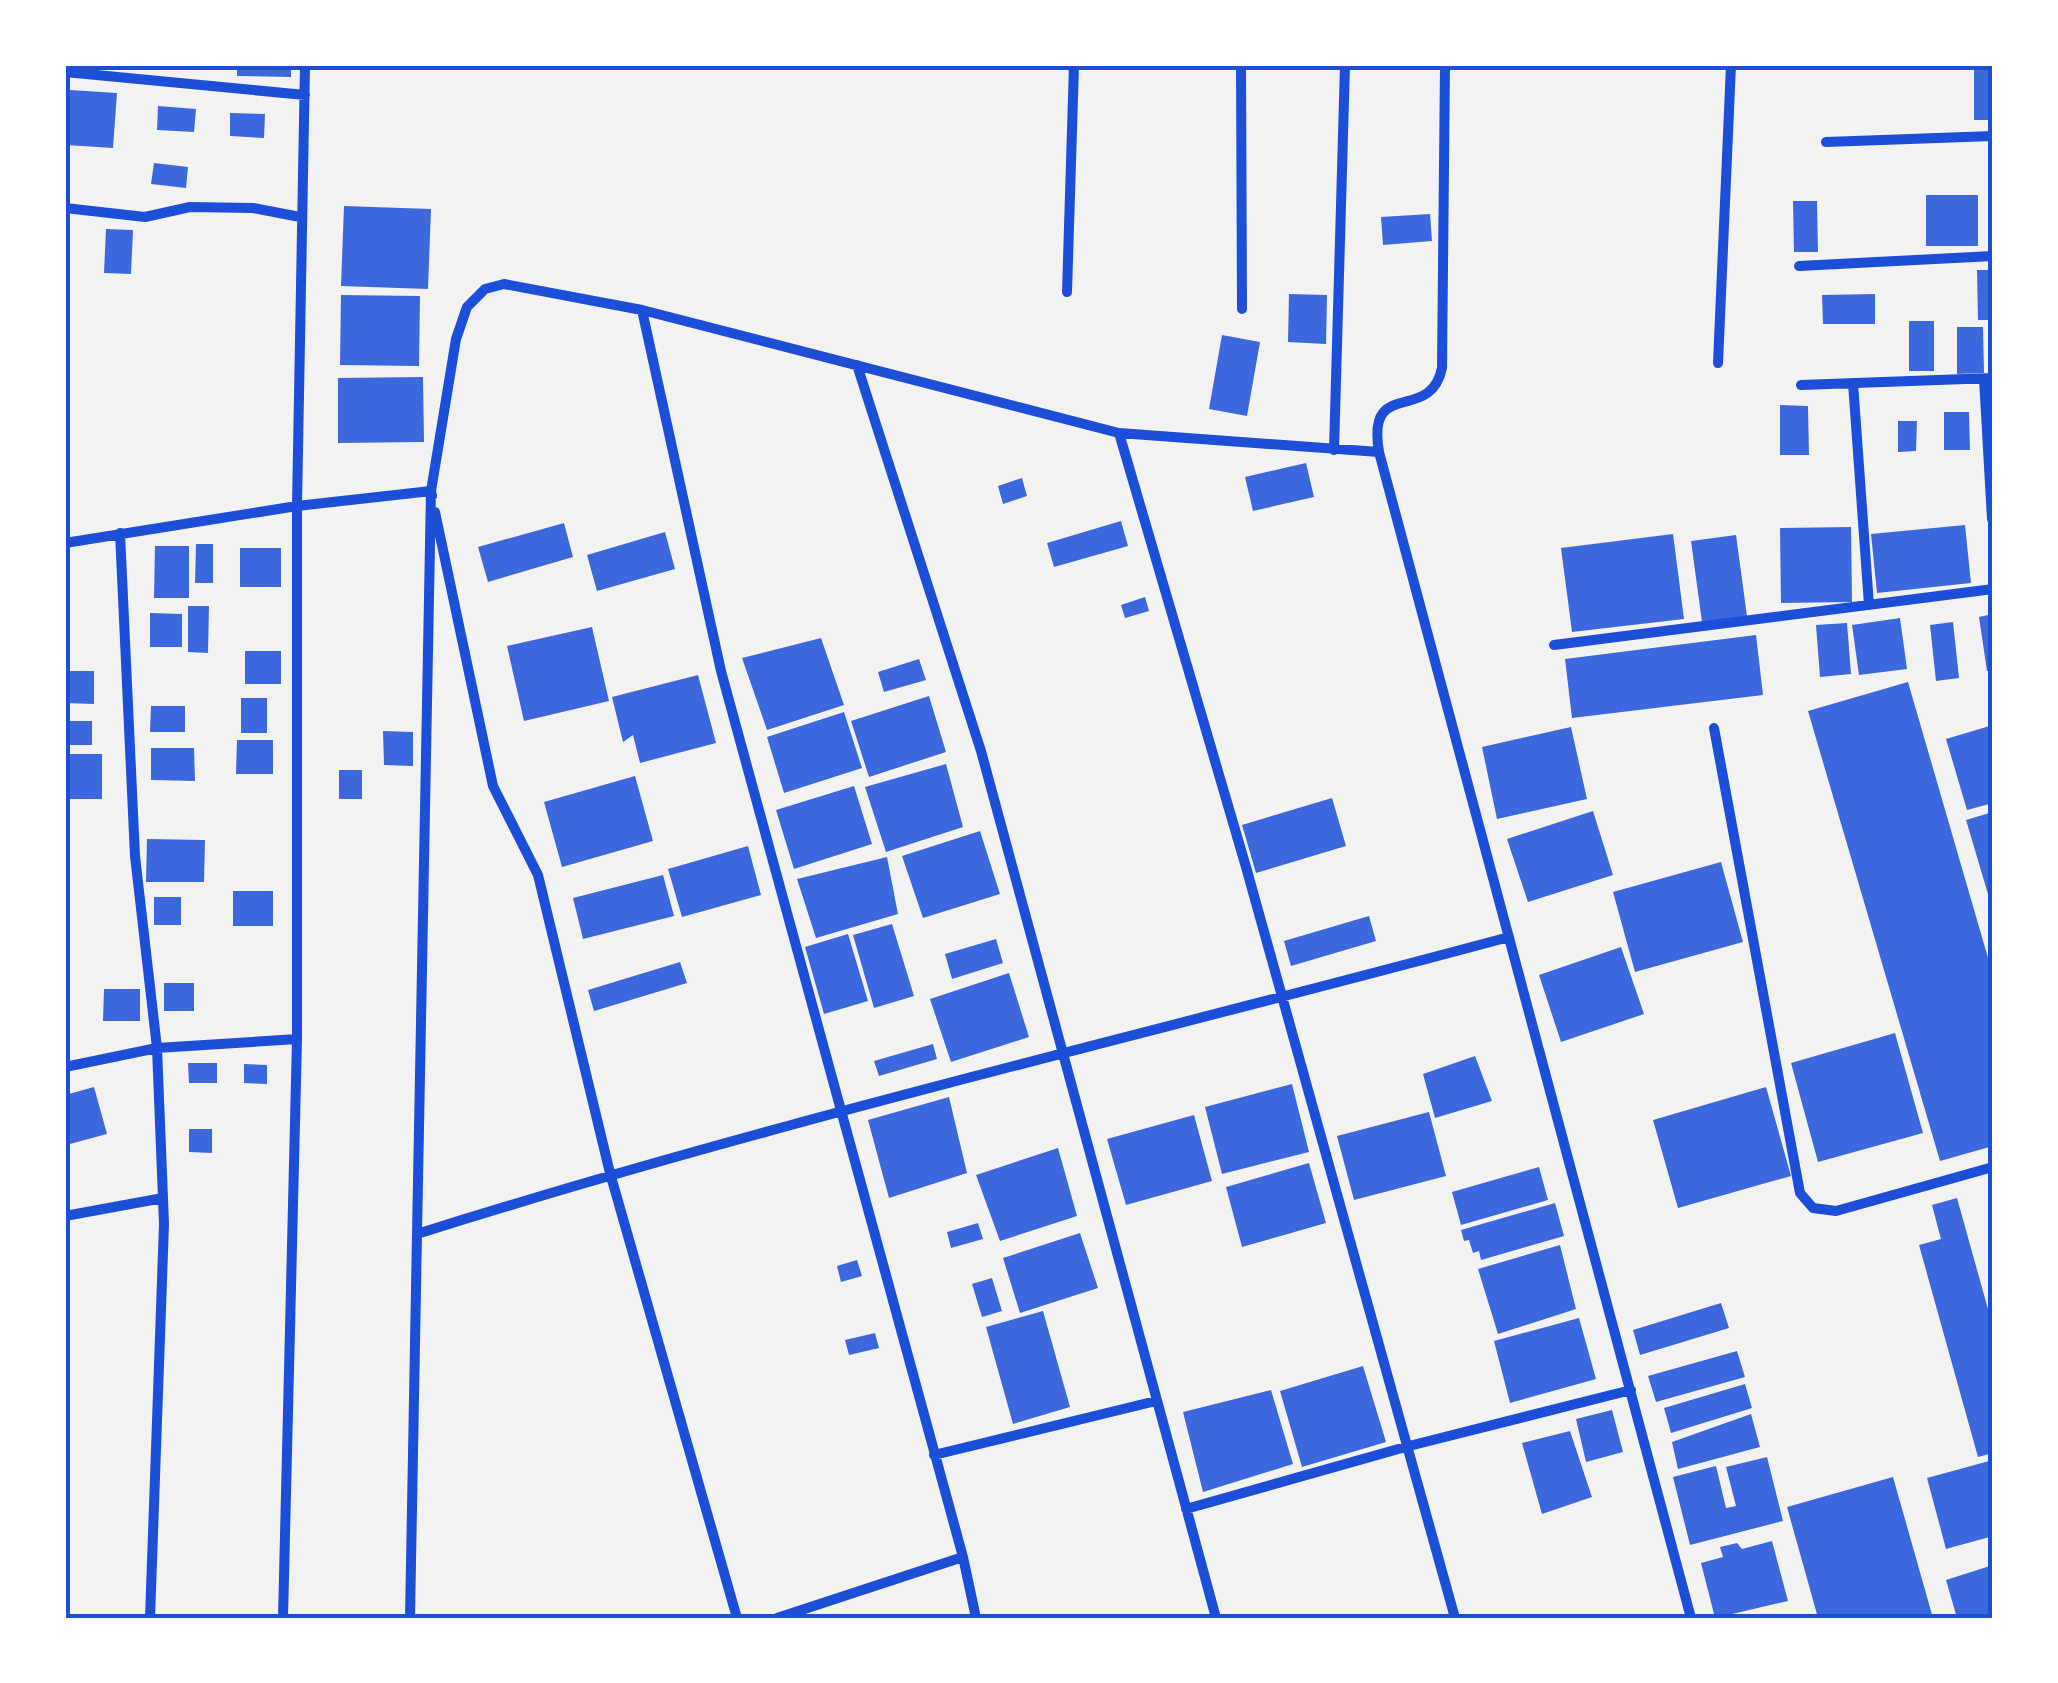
<svg xmlns="http://www.w3.org/2000/svg" width="2058" height="1683" viewBox="0 0 2058 1683" font-family="'Sofia Sans Condensed',sans-serif">
<style>
.building{fill:#3d67dc}
.lines{fill:none;stroke-linecap:round;stroke-linejoin:round}
.minor{stroke:#1d4ed8;stroke-width:10}
.neatline{fill:none;stroke:#1d4ed8;stroke-width:4}
</style>
<rect width="100%" height="100%" fill="#f2f2f2"/>
<path class="building" d="M237,65H291V77L237,76Z
M1993,66V120H1974V67Z
M70,90L117,93L113,148L66,145Z
M158,106L196,109L194,132L157,130Z
M230,113L265,114L264,138L230,136Z
M154,163L188,167L186,188L151,184Z
M1926,195H1978V246H1926Z
M1793,201H1817L1818,252H1794Z
M344,206L431,209L428,289L341,286Z
M1430,214L1432,241L1383,245L1381,217Z
M106,229L133,230L131,274L104,273Z
M1977,270H1993V320H1978Z
M1289,294L1327,295L1326,344L1288,342Z
M1875,294V324H1823L1822,295Z
M341,295L420,296L419,366L340,365Z
M1909,321H1934V371H1909Z
M1957,327H1983L1984,373L1957,374Z
M1222,335L1260,342L1247,416L1209,409Z
M423,377L424,442L338,443V378Z
M1780,405L1808,406L1809,455H1780Z
M1944,412H1969L1970,450H1944Z
M1898,421H1917L1916,451L1898,452Z
M1306,463L1314,497L1253,511L1245,477Z
M1022,478L1027,496L1003,504L998,486Z
M1121,521L1128,546L1054,567L1047,543Z
M564,523L573,557L488,582L478,547Z
M1965,525L1971,583L1877,593L1871,534Z
M1851,527L1852,602L1781,603L1780,528Z
M665,532L675,569L597,591L587,555Z
M1673,534L1684,619L1572,632L1561,548Z
M1736,535L1747,616L1702,622L1691,541Z
M196,544H213V583H195Z
M155,546H189V598H154Z
M240,548H281V587H240Z
M1145,597L1149,611L1125,618L1121,605Z
M188,606H209L208,653L188,652Z
M150,613L182,614V647H150Z
M1993,614V670L1987,671L1979,617Z
M1900,618L1907,669L1859,675L1852,625Z
M1953,622L1959,678L1936,681L1930,625Z
M1847,623L1851,674L1820,677L1816,625Z
M592,627L609,701L524,721L507,646Z
M1756,635L1763,695L1572,718L1565,659Z
M821,638L844,705L767,730L742,658Z
M245,651H281V684H245Z
M919,659L926,680L884,692L878,672Z
M65,671H94V704L65,703Z
M698,675L716,743L640,763L633,735L623,742L612,697Z
M1908,682L1993,975V1146L1940,1161L1808,711Z
M929,696L946,752L869,777L851,721Z
M241,698H267V733H241Z
M151,706H185V732H150Z
M844,712L862,768L784,793L767,737Z
M65,721H92V745H65Z
M1993,725V803L1967,810L1946,739Z
M1571,727L1587,799L1497,819L1482,747Z
M383,731L413,732V766L384,765Z
M237,740H273V774H236Z
M151,748H194L195,781L151,780Z
M65,754H102V799H65Z
M946,764L963,827L886,852L865,787Z
M339,770H362V799H339Z
M635,776L653,841L562,867L544,802Z
M854,786L872,844L794,869L776,810Z
M1332,798L1346,846L1256,873L1242,825Z
M1593,811L1613,875L1528,902L1507,839Z
M1993,812V892L1988,894L1966,820Z
M980,831L1000,894L923,918L902,856Z
M147,839L205,840L204,882H146Z
M748,846L761,895L682,917L668,869Z
M887,857L898,914L816,938L797,879Z
M1721,862L1743,942L1635,972L1613,892Z
M663,875L674,916L583,939L573,898Z
M233,891H273V926H233Z
M154,897H181V925H154Z
M1369,916L1376,941L1291,966L1284,941Z
M892,924L914,996L874,1008L853,935Z
M848,934L868,1001L824,1014L805,947Z
M996,939L1003,963L952,979L945,954Z
M1621,947L1644,1014L1561,1042L1539,975Z
M680,962L687,983L594,1011L588,990Z
M1009,973L1029,1037L951,1062L930,999Z
M164,983H194V1011H164Z
M104,989H140V1021H103Z
M1895,1033L1923,1133L1818,1162L1791,1063Z
M933,1044L937,1059L879,1076L874,1061Z
M1475,1056L1492,1101L1435,1118L1423,1074Z
M188,1063H217V1083H189Z
M244,1064L267,1065V1084L244,1083Z
M1292,1084L1309,1152L1222,1174L1205,1107Z
M94,1087L107,1134L66,1145L65,1095Z
M1766,1087L1791,1176L1678,1208L1653,1120Z
M949,1097L967,1173L889,1198L868,1120Z
M1429,1112L1446,1176L1354,1200L1337,1136Z
M1194,1115L1212,1181L1126,1205L1107,1139Z
M189,1129H212V1153L189,1152Z
M1058,1148L1077,1216L1000,1241L976,1175Z
M1309,1163L1326,1223L1242,1247L1226,1187Z
M1539,1167L1548,1200L1461,1225L1452,1192Z
M1957,1198L1993,1327V1453L1978,1457L1919,1245L1941,1239L1932,1205Z
M1555,1203L1564,1236L1481,1260L1479,1251L1473,1253L1469,1240L1464,1241L1461,1230Z
M978,1223L983,1239L951,1248L947,1232Z
M1080,1233L1098,1288L1020,1313L1003,1258Z
M1560,1245L1576,1309L1498,1334L1478,1269Z
M857,1260L862,1276L841,1282L837,1266Z
M992,1278L1002,1311L982,1317L972,1284Z
M1721,1303L1729,1328L1640,1355L1633,1330Z
M1043,1311L1070,1407L1013,1424L986,1327Z
M1579,1318L1596,1379L1510,1403L1494,1341Z
M875,1333L879,1348L849,1355L845,1340Z
M1737,1351L1745,1377L1656,1402L1648,1376Z
M1363,1366L1386,1442L1302,1467L1280,1391Z
M1745,1384L1752,1408L1671,1433L1664,1408Z
M1271,1390L1293,1464L1203,1492L1183,1412Z
M1612,1410L1623,1452L1586,1462L1576,1419Z
M1751,1414L1760,1447L1678,1469L1672,1442Z
M1570,1431L1592,1497L1542,1514L1522,1443Z
M1767,1457L1783,1521L1690,1545L1673,1477L1716,1466L1726,1508L1736,1506L1726,1467Z
M1993,1460V1536L1946,1549L1927,1478Z
M1893,1477L1933,1618H1818L1787,1507Z
M1772,1541L1788,1601L1715,1618L1701,1563L1723,1557L1720,1547L1737,1543L1742,1549Z
M1993,1565V1618H1957L1946,1580Z"/>
<g class="lines">
<path class="minor" d="M1241,65L1242,309
M65,72L305,95
M1826,142L1993,136
M65,208L145,217L190,207L253,208L300,217
M1799,266L1993,256
M1067,292L1074,65
M642,310L721,671L963,1557L976,1618
M1718,363L1731,65
M857,365L981,751L1216,1618
M1984,379L1992,519
M1853,383L1869,605
M1801,385L1993,378
M1119,433L1246,867L1455,1618
M1334,450L1345,65
M1379,452L1691,1618
M435,512L493,786L538,875L610,1173L737,1618
M120,533L135,856L157,1048L164,1224L150,1618
M65,543L297,506L431,491L432,496
M1554,645L1993,589
M1714,728L1800,1193L1813,1208L1836,1211L1993,1167
M65,1067L157,1048L297,1039
M65,1216L163,1198
M417,1234L431,491L456,339L467,307L485,289L504,284L642,310L1119,433L1379,452C1366,376 1430,425 1442,368L1445,65
M934,1455L1156,1401
M1186,1509L1409,1446L1631,1390
M283,1618L297,1039V506L305,65
M410,1618L417,1234C778,1120 1145,1035 1509,937
M777,1618L963,1557"/>
</g>
<rect width="2058" height="1683" fill="none" stroke="#ffffff" stroke-width="135"/>
<rect x="68" y="68" width="1922" height="1548" class="neatline"/>
</svg>
